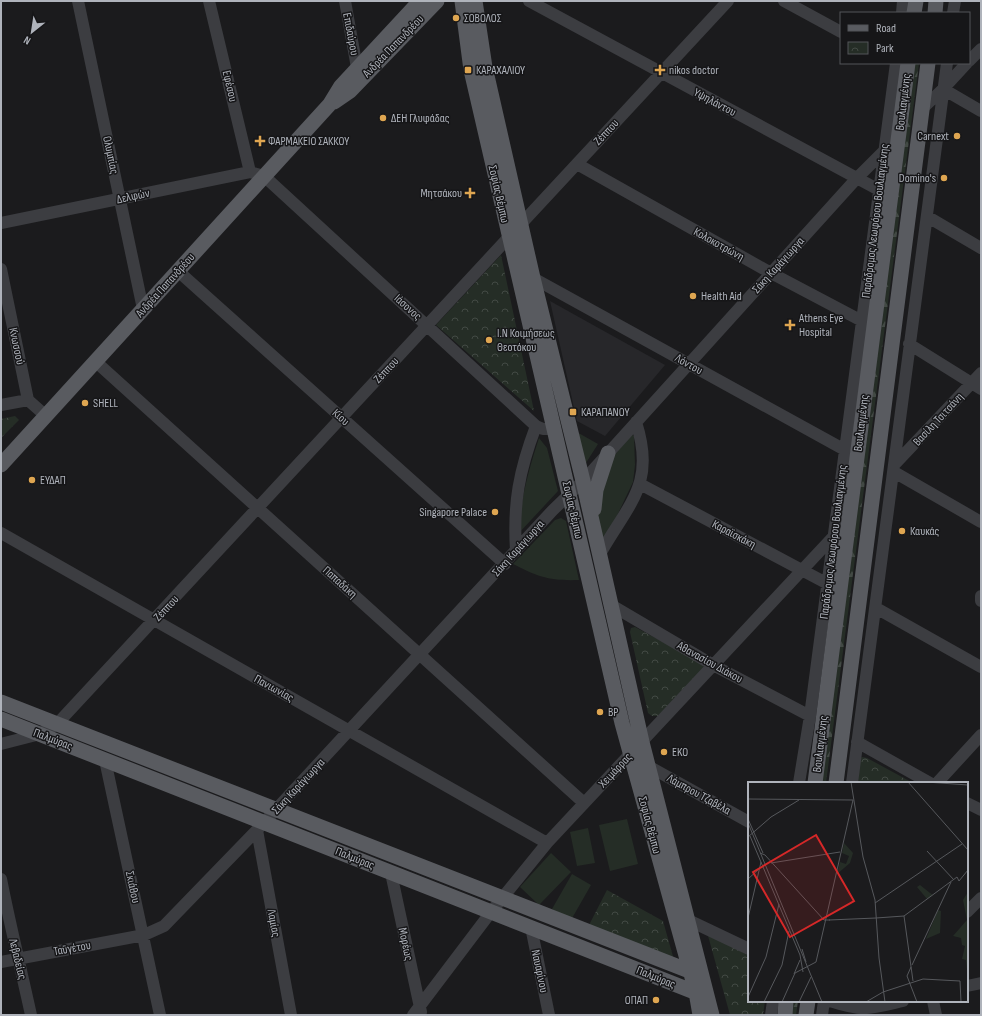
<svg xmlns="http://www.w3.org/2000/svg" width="982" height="1016" viewBox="0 0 982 1016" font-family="'Sofia Sans Condensed',sans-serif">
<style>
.built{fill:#27272a}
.grass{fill:#252d26}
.forest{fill:url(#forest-firs)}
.park{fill:url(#park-crowns)}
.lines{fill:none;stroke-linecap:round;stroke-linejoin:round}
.minor{stroke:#3c3d41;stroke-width:12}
.major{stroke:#595b60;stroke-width:15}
.poi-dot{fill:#dfa651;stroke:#161618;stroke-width:1.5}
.labels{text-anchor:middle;stroke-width:3;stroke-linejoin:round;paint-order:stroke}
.poi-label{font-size:12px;fill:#afb3bb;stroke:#161618;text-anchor:start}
.street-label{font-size:12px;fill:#afb3bb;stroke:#161618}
.inset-road{fill:none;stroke:#56585c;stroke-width:1}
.view{fill:#d62828;fill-opacity:0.15;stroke:#d62828;stroke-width:2}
.inset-edge{fill:none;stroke:#afb3bb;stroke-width:2}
</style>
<defs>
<pattern id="forest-firs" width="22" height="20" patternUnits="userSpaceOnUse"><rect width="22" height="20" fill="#252d26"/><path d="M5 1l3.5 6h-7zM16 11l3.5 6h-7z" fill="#424944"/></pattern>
<pattern id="park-crowns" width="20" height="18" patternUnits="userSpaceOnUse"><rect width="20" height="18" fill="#252d26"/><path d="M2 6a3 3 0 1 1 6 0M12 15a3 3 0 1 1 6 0" fill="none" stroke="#424944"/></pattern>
</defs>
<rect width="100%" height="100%" fill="#1b1b1d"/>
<path class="built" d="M550,301L665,365L605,436L577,421Z"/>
<path class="grass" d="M575,431L598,444L584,466Z
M631,434L634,436L635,465L633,482L605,541L602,542L595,514L614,456Z
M539,438L547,448L558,491L519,533C520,500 529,469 539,438Z
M561,518L566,521L579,580C550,581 538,577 513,564L555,520Z
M627,819L638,864L610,871L599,825Z
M588,828L595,863L577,866L570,832Z
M551,853L571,872L539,905L520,887Z
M572,874L591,885L571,920L552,909Z"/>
<path class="forest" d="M915,63H919L826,783H821Z
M792,1001H798L796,1015H790Z"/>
<path class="park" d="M501,255L534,411L436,325Z
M15,416L19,420L1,438V419Z
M635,627L704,664V669L658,716H652L648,713L630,632L631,628Z
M862,757L867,758L913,783H855L859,759Z
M607,890L663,921L674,960L588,927Z
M707,932L749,956V1001H765L763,1015H730Z"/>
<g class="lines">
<path class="minor" d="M78,1L143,309
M209,1L250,172
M345,1L357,68
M529,1L879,190
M784,1L841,32
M902,13L903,1
M953,13L955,1
M969,61L981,49
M943,89L981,111
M923,108L943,89L967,63
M577,164L771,273L862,321
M928,217L981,248
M1,223L250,172L264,176L536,426L543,429H554
M1,269L28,400
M178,271L505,564
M533,278L845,450
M909,344L981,389
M95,361L584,803
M1,405L28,400L46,416
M895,464L981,373
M894,472L981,522
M640,484L828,584
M1,533L547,843
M516,551C513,503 519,471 536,426
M600,554C629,503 656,484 636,422
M981,596V601
M611,605L713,665L810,716
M876,608L981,667
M857,742L930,783
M1,744L40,734L57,724L728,1
M105,760L160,1015
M648,766L749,822
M799,783L810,716L896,63
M852,783L947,63
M937,783L981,735
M967,803L981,810
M257,830L291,1015
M391,873L421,1012
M1,879C10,925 21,969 31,1015
M967,912L981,898
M688,920L749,949
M531,927L549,1015
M1,962L144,935L164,926L257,830L553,510L583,481L857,178L884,151
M967,986L981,983
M830,1001C864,1012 869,1009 903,1001
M933,1001L936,1015
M413,1015L491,912L547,843L833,537
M771,1015L773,1001
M822,1015L824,1001"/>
<path class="major" d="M462,1L471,70L622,723L696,992L700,1015
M475,1L485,67L533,278L583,481L642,742L712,1015
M914,13L916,1
M935,13L936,1
M334,102L350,91L437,1
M1,465L330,104L341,86L420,1
M594,509L596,490L608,453
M1,702L697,974
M1,719L702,995
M815,783L908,63
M836,783L928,63
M785,1015L786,1001
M806,1015L808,1001"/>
</g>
<g class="poi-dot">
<circle cx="456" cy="18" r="4"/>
<rect x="464" y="66" width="8" height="8" rx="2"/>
<path d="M658 64h4v4h4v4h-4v4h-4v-4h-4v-4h4z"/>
<circle cx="383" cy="118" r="4"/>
<circle cx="957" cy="136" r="4"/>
<path d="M258 135h4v4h4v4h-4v4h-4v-4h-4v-4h4z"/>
<circle cx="944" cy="178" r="4"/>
<path d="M468 187h4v4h4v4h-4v4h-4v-4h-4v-4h4z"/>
<circle cx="693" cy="296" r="4"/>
<path d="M788 319h4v4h4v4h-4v4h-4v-4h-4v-4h4z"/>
<circle cx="489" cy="340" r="4"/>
<circle cx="85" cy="403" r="4"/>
<rect x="569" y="408" width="8" height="8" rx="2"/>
<circle cx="32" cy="480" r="4"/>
<circle cx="495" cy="512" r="4"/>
<circle cx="902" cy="531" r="4"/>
<circle cx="600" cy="712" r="4"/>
<circle cx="664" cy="752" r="4"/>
<circle cx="656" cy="1000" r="4"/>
</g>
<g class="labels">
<g class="poi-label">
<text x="464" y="22">ΣΟΒΟΛΟΣ</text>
<text x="476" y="74">ΚΑΡΑΧΑΛΙΟΥ</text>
<text x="669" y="74">nikos doctor</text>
<text x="391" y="122">ΔΕΗ Γλυφάδας</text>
<text x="949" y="140" text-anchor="end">Carnext</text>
<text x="268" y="145">ΦΑΡΜΑΚΕΙΟ ΣΑΚΚΟΥ</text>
<text x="936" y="182" text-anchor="end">Domino's</text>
<text x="462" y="197" text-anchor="end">Μητσάκου</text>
<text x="701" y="300">Health Aid</text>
<text x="799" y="322">Athens Eye<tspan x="799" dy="14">Hospital</tspan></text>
<text x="497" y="337">Ι.Ν Κοιμήσεως<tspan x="497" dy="14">Θεοτόκου</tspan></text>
<text x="93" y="407">SHELL</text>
<text x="581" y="416">ΚΑΡΑΠΑΝΟΥ</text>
<text x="40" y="484">ΕΥΔΑΠ</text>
<text x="487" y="516" text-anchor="end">Singapore Palace</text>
<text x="910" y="535">Καυκάς</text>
<text x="608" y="716">BP</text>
<text x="672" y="756">EKO</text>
<text x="648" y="1004" text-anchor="end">ΟΠΑΠ</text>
</g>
<g class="street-label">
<text transform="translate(351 34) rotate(79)" y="4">Επιδαύρου</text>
<text transform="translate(393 46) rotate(-46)" y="4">Ανδρέα Παπανδρέου</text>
<text transform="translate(230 86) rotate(77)" y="4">Εφέσου</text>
<text transform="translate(715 102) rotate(28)" y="4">Υψηλάντου</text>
<text transform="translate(903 102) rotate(-83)" y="4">Βουλιαγμένης</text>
<text transform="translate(606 132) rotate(-47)" y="4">Ζέππου</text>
<text transform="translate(111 155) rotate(78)" y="4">Ολυμπίας</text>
<text transform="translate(499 194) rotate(77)" y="4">Σοφίας Βέμπω</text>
<text transform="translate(133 196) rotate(-12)" y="4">Δελφών</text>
<text transform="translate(875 221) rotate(-83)" y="4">Παράδρομος Λεωφόρου Βουλιαγμένης</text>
<text transform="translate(719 244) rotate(29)" y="4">Κολοκοτρώνη</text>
<text transform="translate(778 265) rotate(-48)" y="4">Σάκη Καράγιωργα</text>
<text transform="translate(165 285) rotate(-48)" y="4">Ανδρέα Παπανδρέου</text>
<text transform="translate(408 307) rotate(42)" y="4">Ιάσονος</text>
<text transform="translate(17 346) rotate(78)" y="4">Κνωσσού</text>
<text transform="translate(689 364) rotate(29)" y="4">Λόντου</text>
<text transform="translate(386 370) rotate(-47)" y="4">Ζέππου</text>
<text transform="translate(341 417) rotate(42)" y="4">Κίου</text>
<text transform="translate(938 419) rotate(-47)" y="4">Βασίλη Τσιτσάνη</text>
<text transform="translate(861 423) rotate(-83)" y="4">Βουλιαγμένης</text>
<text transform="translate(573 510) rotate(77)" y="4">Σοφίας Βέμπω</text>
<text transform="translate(734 534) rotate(28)" y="4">Καραϊσκάκη</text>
<text transform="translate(833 542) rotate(-83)" y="4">Παράδρομος Λεωφόρου Βουλιαγμένης</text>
<text transform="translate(518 548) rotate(-48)" y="4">Σάκη Καράγιωργα</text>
<text transform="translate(340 582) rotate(42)" y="4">Παπαδάκη</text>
<text transform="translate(166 608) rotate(-47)" y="4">Ζέππου</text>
<text transform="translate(710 662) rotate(29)" y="4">Αθανασίου Διάκου</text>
<text transform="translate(274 688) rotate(29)" y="4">Πανιωνίας</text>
<text transform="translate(53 739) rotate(21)" y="4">Παλμύρας</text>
<text transform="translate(820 744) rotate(-83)" y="4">Βουλιαγμένης</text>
<text transform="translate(615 770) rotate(-47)" y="4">Χειμάρρας</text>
<text transform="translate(298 786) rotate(-47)" y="4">Σάκη Καράγιωργα</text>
<text transform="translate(699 794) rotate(29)" y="4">Λάμπρου Τζαβέλα</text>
<text transform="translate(650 825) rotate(75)" y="4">Σοφίας Βέμπω</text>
<text transform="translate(355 858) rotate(22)" y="4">Παλμύρας</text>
<text transform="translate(133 887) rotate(78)" y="4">Σκιάθου</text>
<text transform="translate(274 923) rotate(79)" y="4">Λαμίας</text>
<text transform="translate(406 944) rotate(78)" y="4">Μορέως</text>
<text transform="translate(72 948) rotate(-10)" y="4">Ταϋγέτου</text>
<text transform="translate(18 959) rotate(76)" y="4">Λεβαδείας</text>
<text transform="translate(540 971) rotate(78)" y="4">Ναυαρίνου</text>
<text transform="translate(656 977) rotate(22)" y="4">Παλμύρας</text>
</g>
</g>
<g transform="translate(748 782)">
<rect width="220" height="220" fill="#1b1b1d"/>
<path d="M220,110V198L218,178L214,177L217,164L214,163L213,156L205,154L219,138L215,118ZM190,128L193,129L192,151L178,157Z" fill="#252d26"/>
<path d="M96,61L105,71L102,81L89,92L92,80L98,82L101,74L94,71ZM172,103L182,111L185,113L179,117L169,105Z" fill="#252d26"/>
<path class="inset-road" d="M103,0L115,75L127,118L131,176L137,220M160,0L220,68M178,0L220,3M0,17L105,18M0,37L15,71M0,41L74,220M2,54L52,173L55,190M0,55L23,35L51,18M179,69L206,98M12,71L17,73L76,138H82M23,81L92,70M0,97L11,87M127,121L214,62M156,134L165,199M0,136L13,80M128,136L156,134L209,95L211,99L220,88M81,138L128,136M54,167L58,180M164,183L203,100M163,185L159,194L169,220M46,192L52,178M212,199L213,220M135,210L175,197L212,199M0,215L18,175L31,122M16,220L34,183L41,149M34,220L47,191L68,180L105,18M51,220L63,195M118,220L135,210"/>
<path class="view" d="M68,53L106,119L42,155L5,90Z"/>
<rect width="220" height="220" class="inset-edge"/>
</g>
<rect width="982" height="1016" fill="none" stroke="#afb3bb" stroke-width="4"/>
<rect x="840" y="12" width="130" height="52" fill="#161618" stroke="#535559"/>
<rect x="848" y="25" width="20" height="6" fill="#595b60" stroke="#535559"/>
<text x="876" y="32" font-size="12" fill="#afb3bb">Road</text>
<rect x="848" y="42" width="20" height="12" fill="url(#park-crowns)" stroke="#535559"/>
<text x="876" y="52" font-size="12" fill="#afb3bb">Park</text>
<g transform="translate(32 32) rotate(210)" stroke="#161618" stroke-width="3" paint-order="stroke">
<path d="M0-3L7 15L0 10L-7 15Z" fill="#afb3bb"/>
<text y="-6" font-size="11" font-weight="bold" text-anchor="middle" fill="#afb3bb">N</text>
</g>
</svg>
